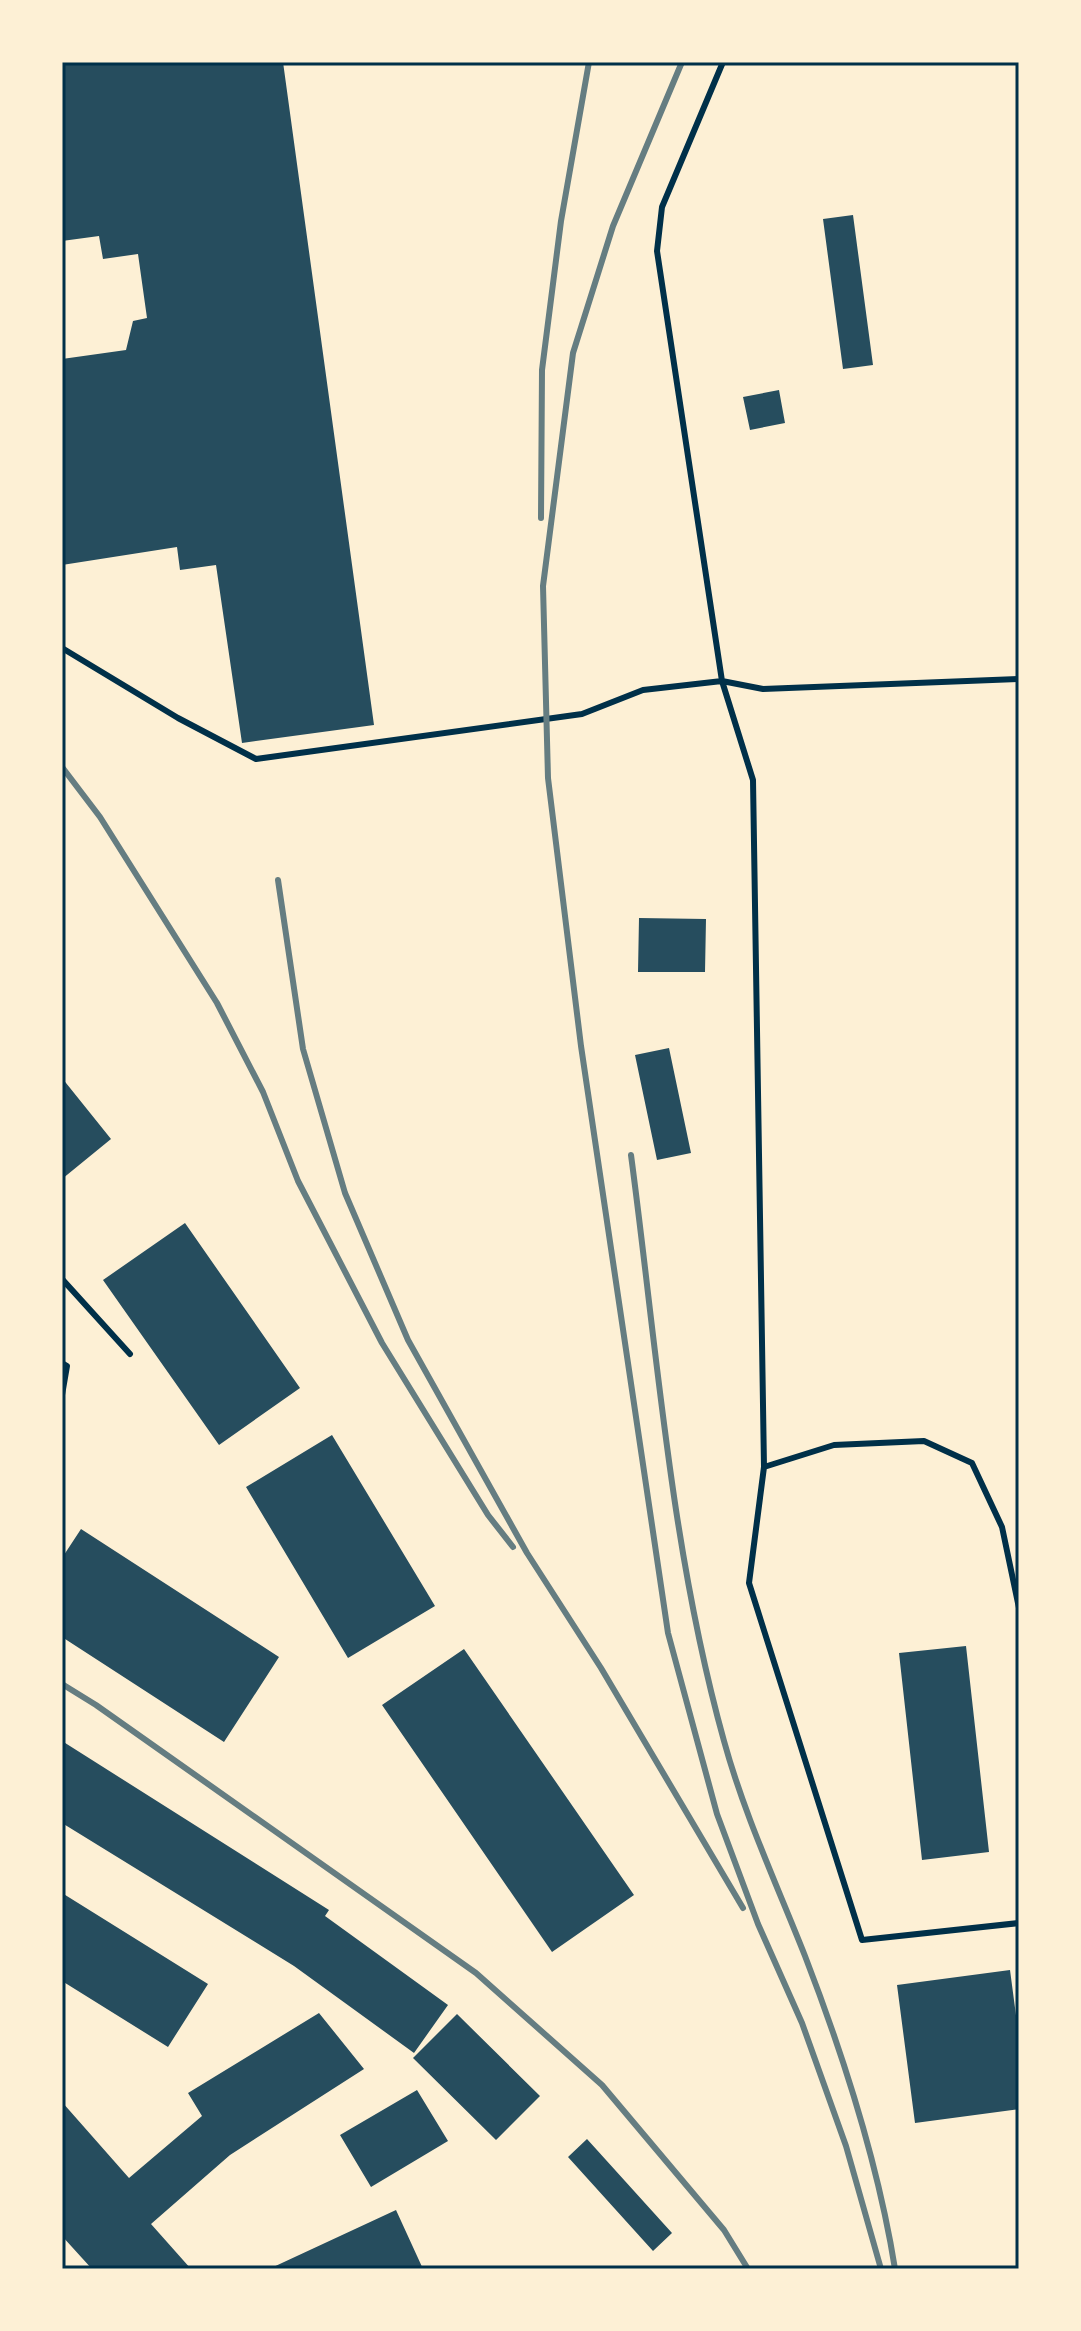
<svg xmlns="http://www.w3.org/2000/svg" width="1081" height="2331" viewBox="0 0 1081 2331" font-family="Inter,sans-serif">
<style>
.building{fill:#264d5e}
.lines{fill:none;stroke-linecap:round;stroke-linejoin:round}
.service{stroke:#003049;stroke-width:6}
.rail{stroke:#657d81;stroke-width:6}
.neatline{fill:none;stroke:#003049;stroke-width:3}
</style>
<rect width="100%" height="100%" fill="#fdf0d5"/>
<path class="building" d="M62,62H283L374,725L242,743L216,565L180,570L177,547L62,565V359L126,350L133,321L147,318L138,254L103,259L99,236L62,241Z
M853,215L873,365L843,369L823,219Z
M779,390L785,423L750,430L743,397Z
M639,918L706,919L705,972H638Z
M669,1048L691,1153L657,1160L635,1055Z
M62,1078L111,1139L62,1179Z
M185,1223L300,1388L219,1445L103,1280Z
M332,1435L435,1606L348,1658L246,1487Z
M81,1529L279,1657L224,1742L62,1637V1558Z
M966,1646L989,1852L922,1860L899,1653Z
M464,1649L634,1895L552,1952L382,1705Z
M62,1741L329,1910L325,1916L448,2005L414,2053L294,1966L62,1823Z
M62,1893L208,1984L168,2047L62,1981Z
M1010,1970L1019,2038V2109L915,2123L897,1985Z
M319,2013L364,2069L230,2155L151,2224L191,2269H92L62,2236V2102L129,2178L202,2116L188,2093Z
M457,2014L540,2096L496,2140L413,2058Z
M417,2090L448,2141L371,2187L340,2135Z
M587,2139L672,2233L653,2251L568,2157Z
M396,2210L423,2269H269Z"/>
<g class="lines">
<path class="service" d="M723,62L662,207L657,251L722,681L753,780L764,1467L834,1445L924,1441L972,1463L1002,1527L1019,1608
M62,648L178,718L256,759L582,714L643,690L722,681L763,689L1019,679
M62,1279L130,1354
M62,1363L67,1366L62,1395
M764,1467L749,1583L862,1940L1019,1923"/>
<path class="rail" d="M682,62L613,226L573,353L543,586L548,778L581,1046L668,1633L717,1814L758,1924L802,2023L846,2146L881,2269
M541,518L542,370L561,221L589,62
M62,767L100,817L217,1003L263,1092L298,1181L382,1343L488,1515L513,1547
M278,880L303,1049L345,1193L408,1340L527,1553L601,1668L743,1908
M631,1155C657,1350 671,1551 724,1741C744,1814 777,1885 805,1956C844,2057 878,2162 895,2269
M62,1684L96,1705L476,1973L602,2085L724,2230L748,2269"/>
</g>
<rect width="1081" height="2331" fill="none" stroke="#fdf0d5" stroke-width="128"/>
<rect x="64" y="64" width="953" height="2203" class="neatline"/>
</svg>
